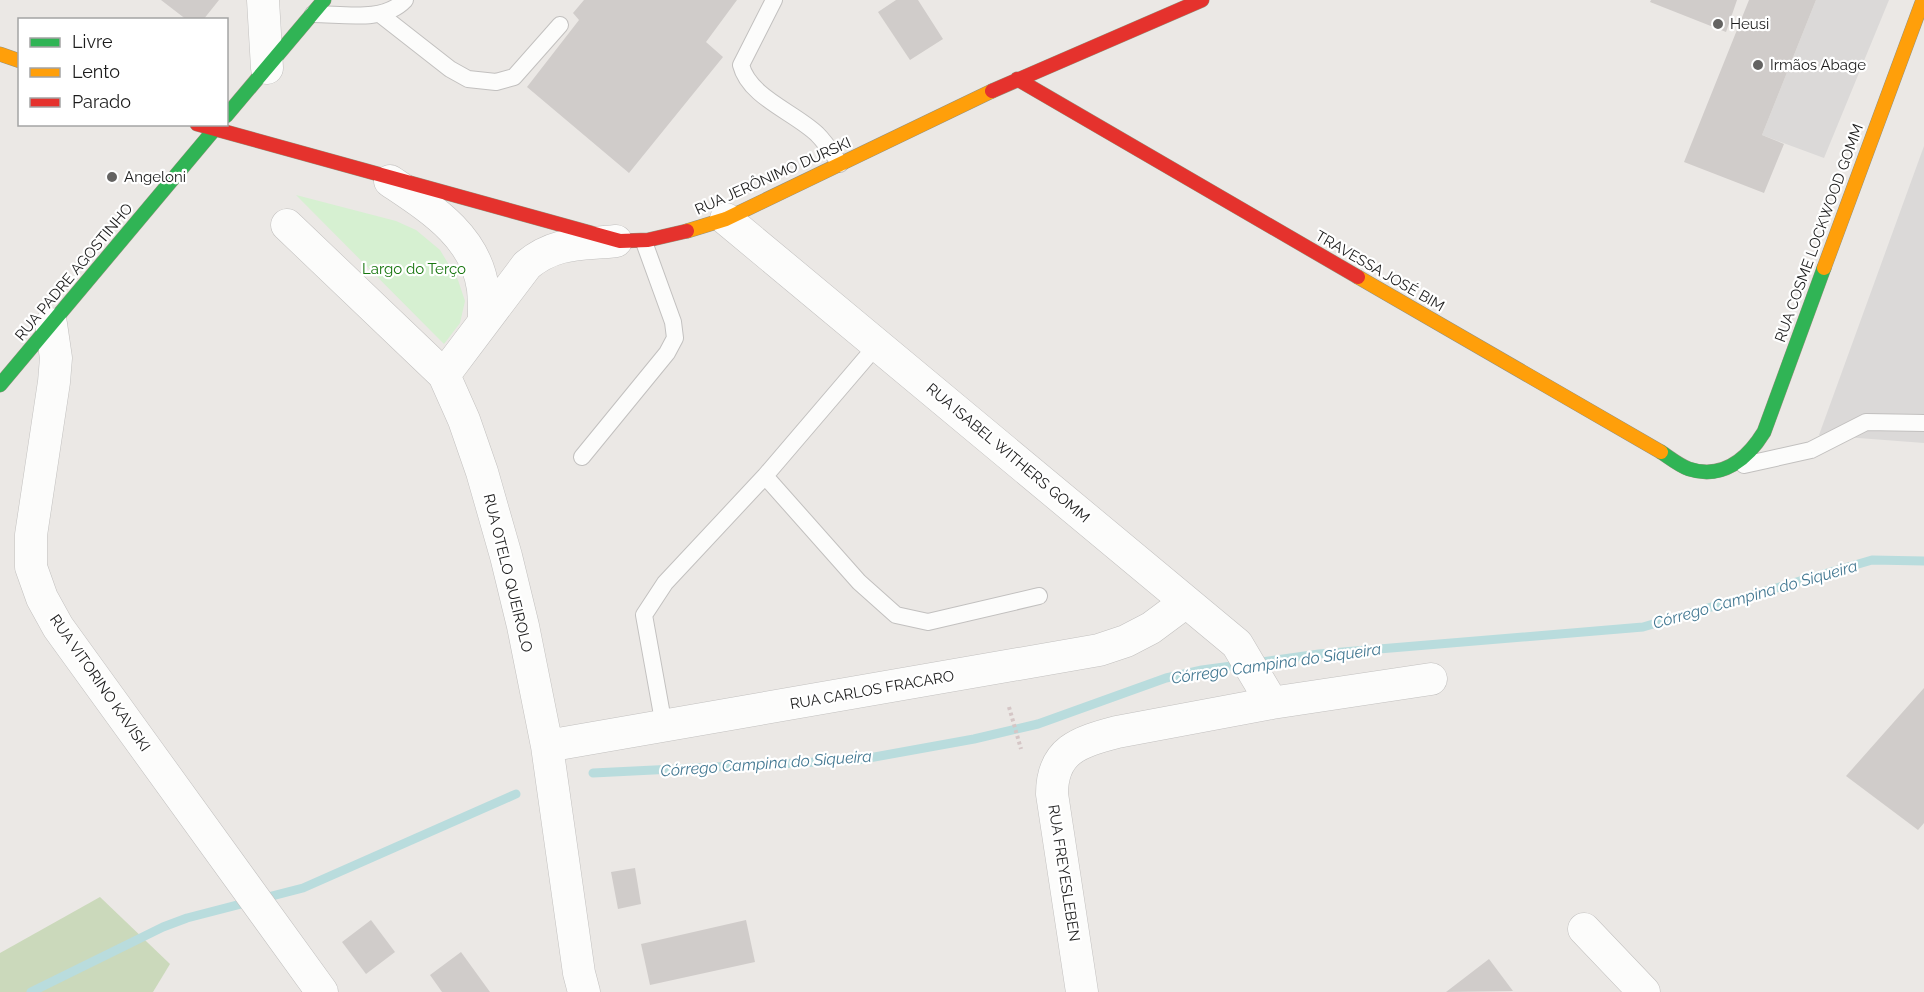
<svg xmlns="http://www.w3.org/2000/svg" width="1924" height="992" viewBox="0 0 1924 992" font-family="Raleway,sans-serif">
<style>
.forest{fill:#cbd9bb}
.park{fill:#d6f0d1}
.parking{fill:#dbd9d8}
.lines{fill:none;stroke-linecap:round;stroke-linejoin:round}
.stream{stroke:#b9dcdd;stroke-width:9}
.building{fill:#d0ccca}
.lane-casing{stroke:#c2c0bf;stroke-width:18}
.street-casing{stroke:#c2c0bf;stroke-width:33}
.fast-casing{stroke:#95927e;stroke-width:15}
.slow-casing{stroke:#95927e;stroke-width:15}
.jam-casing{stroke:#95927e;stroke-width:15}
.path{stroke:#d5c6c6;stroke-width:4;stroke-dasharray:3 3;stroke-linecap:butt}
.lane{stroke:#fcfcfb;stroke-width:16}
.street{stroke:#fcfcfb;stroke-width:32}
.fast{stroke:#30b455;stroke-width:14}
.slow{stroke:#ff9f0a;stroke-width:14}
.jam{stroke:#e5322d;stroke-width:14}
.poi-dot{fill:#646362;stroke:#fff;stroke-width:2}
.labels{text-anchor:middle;stroke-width:4.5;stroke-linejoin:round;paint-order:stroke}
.poi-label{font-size:15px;fill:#1c1c1c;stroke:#fff;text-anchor:start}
.street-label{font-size:15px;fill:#1c1c1c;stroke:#fff}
.park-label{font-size:15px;fill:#18760f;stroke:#fff}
.water-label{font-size:16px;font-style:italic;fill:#437892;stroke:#fff}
</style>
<rect width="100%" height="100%" fill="#ebe8e5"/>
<path class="forest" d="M100,897L170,964L153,992H0V953Z"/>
<path class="park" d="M296,195L396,221L416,230L440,250L458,280L465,301L460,323L444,344Z"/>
<path class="parking" d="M1816,0H1889L1824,158L1762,135Z
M1924,146V443L1819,435Z"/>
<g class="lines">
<path class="stream" d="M593,773L858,760L974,739L1038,724L1166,678L1202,670L1319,654L1643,627L1872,560L1924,561
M31,992L163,927L187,918L303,888L516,794"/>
</g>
<path class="building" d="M161,0H219L203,20H187Z
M584,0H737L706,42L723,57L629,173L527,87L579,20L573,13Z
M896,0H918L943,39L910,60L878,12Z
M1651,0H1737L1726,32L1650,2Z
M1749,0H1816L1762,135L1784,144L1764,193L1684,162Z
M1924,688V823L1918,830L1846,776Z
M635,868L641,904L618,909L611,872Z
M371,920L395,952L366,974L342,942Z
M746,920L755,962L650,985L641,944Z
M461,952L490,992H442L430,975Z
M1489,959L1513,991L1446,992Z"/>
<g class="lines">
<defs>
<path id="lane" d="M774,0L741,65C749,97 794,112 817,134C826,143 833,154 840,164
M313,14C343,14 383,23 405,0
M381,15L450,69L468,79L496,82L514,77L560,25
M582,457L667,353L675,338L673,322L644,242
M1744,465L1811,450L1866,422L1924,423
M765,476L859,582L896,615L928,622L1039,596
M664,726L644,615L665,583L765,476L877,345"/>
<path id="street" d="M263,0L267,68
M390,181C430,208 476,236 483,289C484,300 484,311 484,321
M726,219L1237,644L1272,703
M287,225L444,375L464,420L482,472L506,556L523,626L547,746L579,973L584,992
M51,324L56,358L54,382L31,535V567L42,598L58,627L322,992
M444,375L527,265C556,241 581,245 616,241
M547,746L1099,650L1126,641L1151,628L1186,602
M1584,929L1644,992
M1082,992L1052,794C1052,750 1079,742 1117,732L1272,703L1431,679"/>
<path id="fast" d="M226,116L324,0
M0,385L219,124
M1661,452C1670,458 1680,466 1689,469C1723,480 1748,458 1764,432L1824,268"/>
<path id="slow" d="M0,54L20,61
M687,231L726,219L992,91
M1824,268L1923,0
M1358,277L1661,452"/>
<path id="jam" d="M1017,79L1358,277
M992,91L1202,0
M197,124L620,241L648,240L687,231"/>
</defs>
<use href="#lane" class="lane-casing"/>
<use href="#street" class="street-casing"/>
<use href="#fast" class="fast-casing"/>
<use href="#slow" class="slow-casing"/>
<use href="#jam" class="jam-casing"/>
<path class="path" d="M1009,707L1021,749"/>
<use href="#lane" class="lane"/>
<use href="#street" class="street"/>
<use href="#fast" class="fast"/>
<use href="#slow" class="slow"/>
<use href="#jam" class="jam"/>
</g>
<g class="poi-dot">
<circle cx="1718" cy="24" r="6"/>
<circle cx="1758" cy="65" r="6"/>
<circle cx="112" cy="177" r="6"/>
</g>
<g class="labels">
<g class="poi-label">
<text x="1730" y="29">Heusi</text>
<text x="1770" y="70">Irmãos Abage</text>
<text x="124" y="182">Angeloni</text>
</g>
<g class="street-label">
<text transform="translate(773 176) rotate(-24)" y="5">RUA JERÔNIMO DURSKI</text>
<text transform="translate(1819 233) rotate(-70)" y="5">RUA COSME LOCKWOOD GOMM</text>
<text transform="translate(1380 271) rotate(30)" y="5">TRAVESSA JOSÉ BIM</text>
<text transform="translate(74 272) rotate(-50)" y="5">RUA PADRE AGOSTINHO</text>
<text transform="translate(1008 453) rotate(40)" y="5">RUA ISABEL WITHERS GOMM</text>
<text transform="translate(508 573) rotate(76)" y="5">RUA OTELO QUEIROLO</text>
<text transform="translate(100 683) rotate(55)" y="5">RUA VITORINO KAVISKI</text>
<text transform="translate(872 690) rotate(-10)" y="5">RUA CARLOS FRACARO</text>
<text transform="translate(1064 873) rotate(81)" y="5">RUA FREYESLEBEN</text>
</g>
<g class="park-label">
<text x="414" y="274">Largo do Terço</text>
</g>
<g class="water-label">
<text transform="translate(1755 594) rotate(-16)" y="6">Córrego Campina do Siqueira</text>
<text transform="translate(1276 663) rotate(-8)" y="6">Córrego Campina do Siqueira</text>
<text transform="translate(766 763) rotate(-4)" y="6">Córrego Campina do Siqueira</text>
</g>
</g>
<rect x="18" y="18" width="210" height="108" fill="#ffffff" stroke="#a4a4a4" stroke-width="1.5"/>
<rect x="30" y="38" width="30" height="9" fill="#30b455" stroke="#a4a4a4" stroke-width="1.5"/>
<text x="72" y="48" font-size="18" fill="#1c1c1c">Livre</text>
<rect x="30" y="68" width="30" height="9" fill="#ff9f0a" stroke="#a4a4a4" stroke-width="1.5"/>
<text x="72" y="78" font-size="18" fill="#1c1c1c">Lento</text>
<rect x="30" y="98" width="30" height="9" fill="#e5322d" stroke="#a4a4a4" stroke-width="1.5"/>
<text x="72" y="108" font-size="18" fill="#1c1c1c">Parado</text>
</svg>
